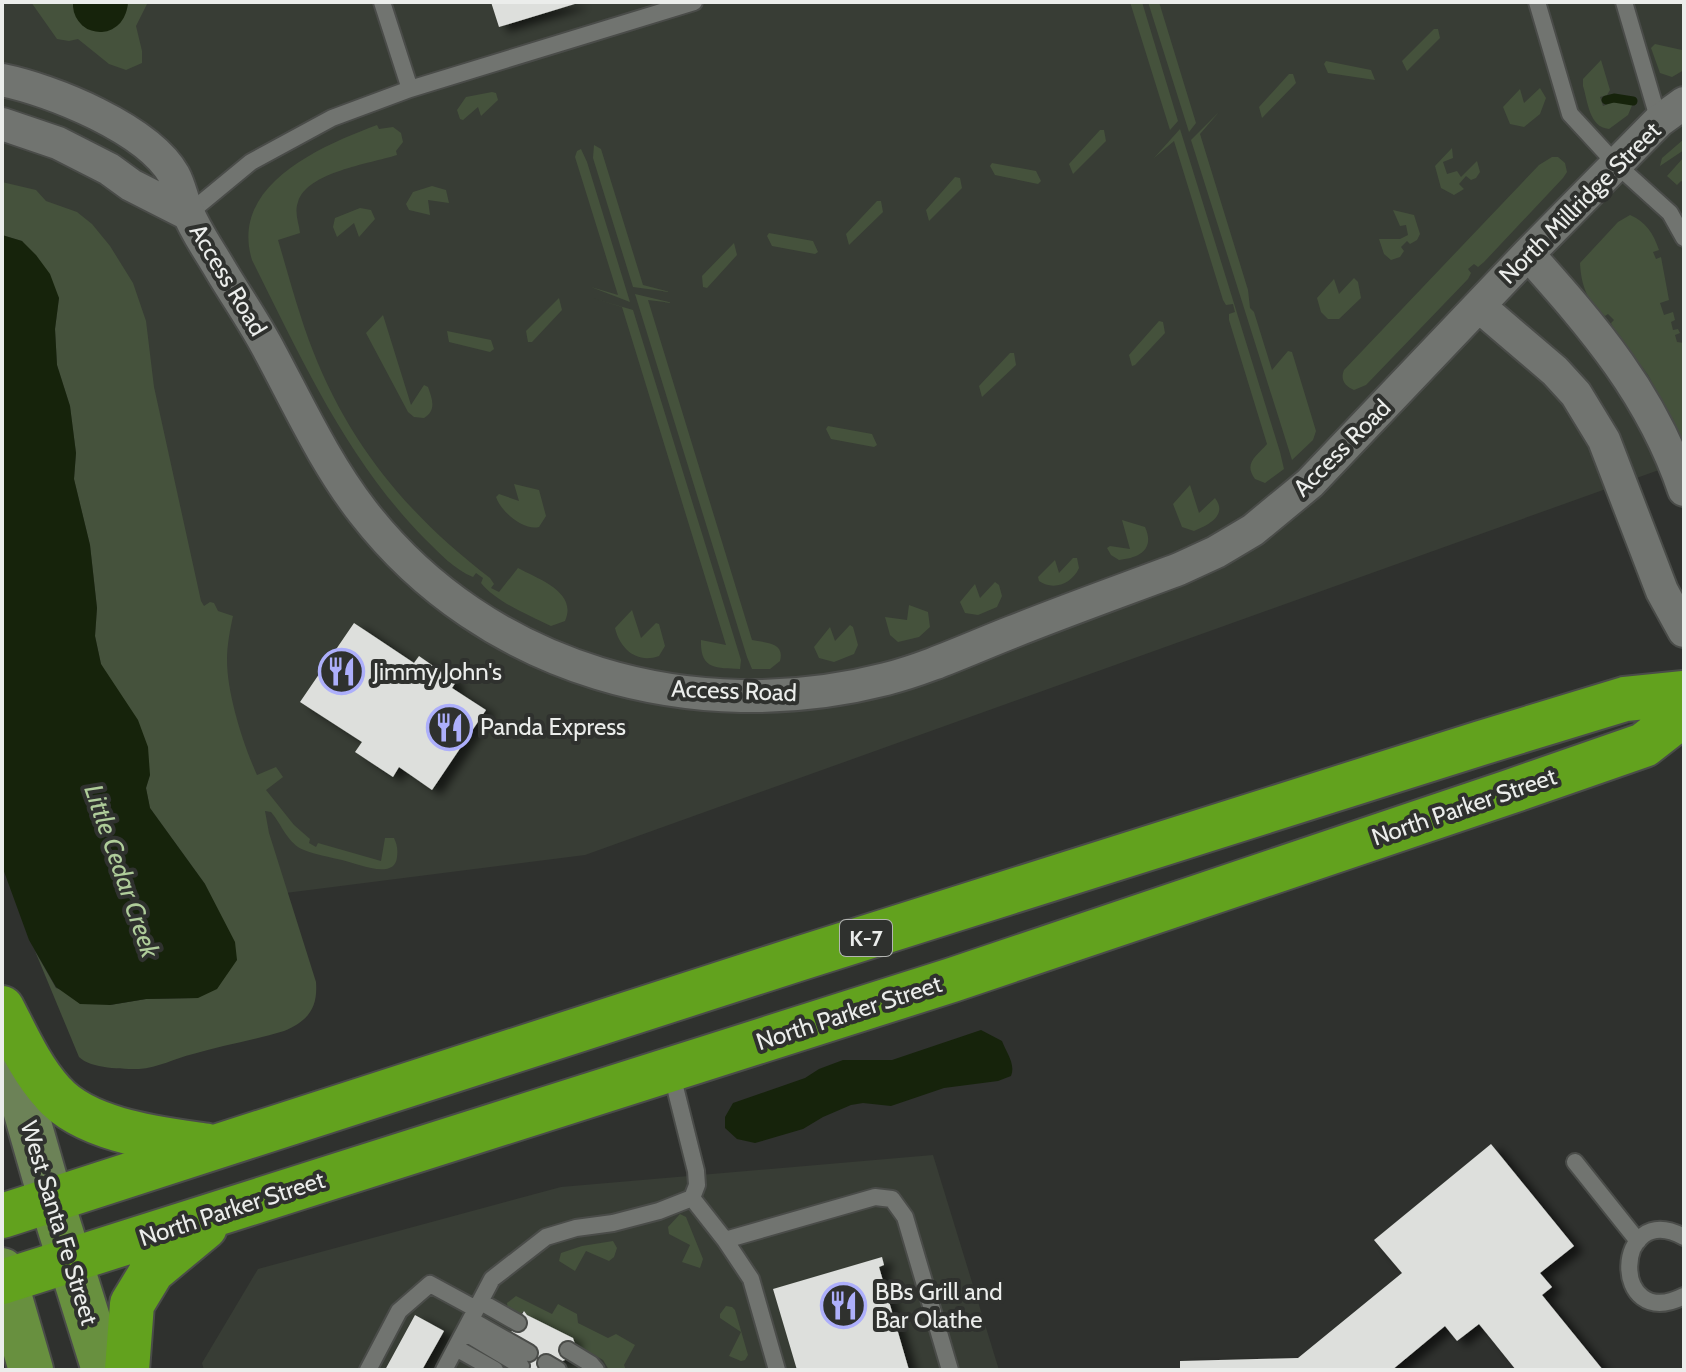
<svg xmlns="http://www.w3.org/2000/svg" width="1686" height="1372" viewBox="0 0 1686 1372" font-family="Cabin,sans-serif">
<style>
.built{fill:#383d35}
.green{fill:#45523c}
.water{fill:#16230b}
.lines{fill:none;stroke-linecap:round;stroke-linejoin:round}
.stream{stroke:#16230b;stroke-width:9}
.river{stroke:#16230b;stroke-width:54}
.building{fill:#dddfdc;filter:url(#shadow)}
.lane-casing{stroke:#4a4c49;stroke-width:20}
.street-casing{stroke:#4a4c49;stroke-width:36}
.secondary-casing{stroke:#4a4c49;stroke-width:48}
.primary-casing{stroke:#4a4c49;stroke-width:48}
.highway-casing{stroke:#4a4c49;stroke-width:48}
.lane{stroke:#717470;stroke-width:16}
.street{stroke:#717470;stroke-width:32}
.secondary{stroke:#6c8257;stroke-width:44}
.primary{stroke:#68903f;stroke-width:44}
.highway{stroke:#62a21e;stroke-width:44}
.labels{text-anchor:middle;stroke-width:8;stroke-linejoin:round;paint-order:stroke}
.shield{fill:#2f312e;stroke:#b3b5b2;stroke-width:2}
.shield-label{font-size:22px;font-weight:bold;fill:#ebedeb}
.street-label{font-size:24px;fill:#ebedeb;stroke:#2f312e}
.poi-label{font-size:24px;fill:#ebedeb;stroke:#2f312e;text-anchor:start}
.water-label{font-size:26px;font-style:italic;fill:#afcd9a;stroke:#2f312e}
</style>
<defs>
<filter id="shadow"><feDropShadow dx="9" dy="5" stdDeviation="4" flood-color="#0009"/></filter>
</defs>
<rect width="100%" height="100%" fill="#2f312e"/>
<path class="built" d="M2,2H1684V461L585,855L58,922L2,732Z
M933,1155L999,1370H204L202,1363L258,1269L561,1187Z"/>
<path class="green" d="M31,2H148L136,26L142,51V63L126,70L109,64L78,39L69,41L57,39Z
M1130,2H1142L1178,121L1170,130Z
M1148,2H1159L1196,123L1189,132Z
M1434,29H1438L1440,38L1407,71L1402,61Z
M1655,44L1682,50L1684,70L1672,77L1660,73L1651,48Z
M1601,60L1610,90L1607,95L1600,97L1603,106L1616,101L1633,103L1628,115L1609,129C1589,127 1588,102 1583,86V79Z
M1326,61L1371,70L1375,80L1328,73L1324,64Z
M1289,74H1293L1296,83L1262,118L1259,107Z
M1540,88L1546,98L1540,114L1524,127L1510,124L1503,107L1520,89L1524,103Z
M492,92L496,93L498,100L481,116L478,107L463,120L460,119L457,110L466,97Z
M1219,112L1200,134L1248,290L1250,308L1254,312L1272,370L1288,351L1292,352L1316,431L1313,440L1292,460L1191,140Z
M377,125L379,129L393,127L401,133L403,142L396,151L397,155C369,164 307,172 298,202C294,213 299,223 300,233L278,240C289,277 299,315 313,351C350,446 410,517 490,578L494,584L491,588L499,592L518,568C538,579 578,592 565,621L551,626C529,615 496,602 481,583L483,578L476,573L473,577C455,570 439,553 425,539C347,460 301,358 252,260C229,185 321,146 377,125Z
M1180,129L1280,452L1284,469L1265,483L1255,479C1243,463 1257,456 1267,444L1229,320V314L1235,312L1233,304L1226,305L1223,300L1174,141L1154,158Z
M1100,130H1104L1106,141L1073,174L1069,164Z
M1684,139V150L1660,166L1662,158Z
M594,145L601,149L643,285L670,292L633,287L593,158Z
M1452,148L1453,158L1443,162L1447,174L1457,171L1461,177L1477,161L1480,172L1476,178L1471,180L1466,176L1459,184L1464,189L1454,195L1441,188L1435,166Z
M581,149L587,162L630,302L591,287L618,295L575,157L577,151Z
M1552,157H1558L1565,163L1567,172L1563,178L1484,262L1478,267L1474,264L1468,269L1471,273L1468,279L1366,385L1354,390C1345,386 1340,380 1344,370L1539,165Z
M1684,157V183L1681,181L1677,185L1667,176Z
M992,163L1036,171L1041,181L1038,184L995,175L990,166Z
M955,177L960,178L962,188L929,221L926,210Z
M2,182L36,190L46,201L77,212L92,224L110,246L133,283L146,321L154,387L201,601L204,606L210,602L214,603L218,611L233,616C230,630 227,645 227,660C227,694 243,744 257,775L276,767L283,777L266,790L294,825L310,839L309,843L316,847L318,843L381,861L385,838H394C397,844 398,850 397,857C395,881 356,863 342,860C330,857 316,855 304,850C288,844 282,825 271,812L265,811L269,833L316,982C318,1008 308,1021 284,1031C254,1040 223,1045 193,1054C175,1058 158,1068 139,1069C123,1069 91,1069 79,1057L35,951L56,988L110,1005L146,999L198,998L205,884L150,808L146,788L150,775L101,664L95,636L97,608L90,545L74,479L76,453L70,406L57,365L55,329L59,298L22,241L2,235Z
M432,186L446,190L449,203L428,200L430,215L409,210L406,204L413,192Z
M877,201H881L883,212L849,245L846,234Z
M360,208L371,210L375,219L359,237L354,223L337,237L333,227L335,218Z
M1393,210L1414,215L1420,234L1417,240L1410,244L1407,241L1401,247L1404,251L1400,257L1391,260L1384,254L1379,239H1400L1408,235L1406,225L1400,226Z
M1630,215C1646,222 1653,233 1659,250L1653,252L1656,259L1661,257L1669,300L1660,303L1664,315L1673,312L1675,320L1671,322L1673,330L1678,329L1680,333L1675,335L1677,342L1684,343V443L1648,375L1614,330L1611,323L1614,320L1608,314L1605,316C1587,303 1581,284 1580,263L1618,222Z
M769,233L813,241L818,252L815,254L772,246L767,236Z
M734,243L737,255L707,288L703,287L702,276Z
M1354,278L1358,282L1361,298L1339,319H1328L1321,312L1317,298L1334,279L1339,294Z
M635,294L673,303L648,300L752,640C766,643 785,642 780,661L770,669H752L747,657Z
M559,298L562,310L532,342H528L526,331Z
M592,298L633,310L741,660L740,669C716,668 700,670 701,640L726,645L622,307Z
M383,315L411,405L424,385L428,387C432,399 437,410 424,418L414,417L408,412L366,333Z
M1159,321L1163,322L1165,333L1135,365L1132,366L1129,355Z
M447,331L491,340L494,349L490,352L449,342Z
M1010,353H1014L1016,365L982,397L979,386Z
M828,426L872,434L877,445L874,447L831,439L826,429Z
M514,484L539,490L546,516L539,527C524,531 501,512 496,497L499,494L519,501Z
M1190,485L1199,513L1215,498C1228,515 1209,525 1194,531L1182,527L1173,504Z
M1122,520L1145,527C1155,549 1140,558 1119,560L1111,555L1107,548L1110,546L1130,549Z
M1073,558H1077L1079,568C1072,584 1053,591 1039,581L1038,577L1055,560L1059,573Z
M995,582L999,585L1002,596L997,607L978,615L965,613L960,602L975,584L980,598Z
M909,605L928,612L930,627L919,637L898,642L890,635L885,617L907,620Z
M632,610L641,638L656,623L659,624L665,646L659,656C637,664 620,649 615,628Z
M850,625L853,627L858,645L854,654L834,662L819,658L814,647L830,627L835,641Z
M680,1214L686,1217L703,1259L700,1268L682,1262L690,1245L669,1234L668,1227Z
M613,1241L617,1248L614,1257L609,1261L586,1251L575,1271L559,1261L561,1253L582,1246Z
M516,1296L552,1314L558,1304L577,1314L578,1323L608,1338L616,1334L635,1345L624,1365L626,1370H609L603,1360L574,1343L573,1338L527,1315L524,1311L519,1315L508,1309L507,1303Z
M726,1306L732,1307L735,1310L748,1355L745,1360L741,1361L729,1356L741,1332L720,1318V1314Z"/>
<path class="water" d="M2,235L22,241L36,255L50,274L59,298L55,329L57,365L70,406L76,453L74,479L90,545L97,608L95,636L101,664L138,720L148,747L150,775L146,788L150,808L205,884L235,942L237,960L217,989L198,998L146,999L110,1005L80,1004L56,987L29,940L2,866Z
M981,1030L1002,1041C1006,1052 1016,1064 1011,1076L998,1081L944,1088L891,1106L863,1103L851,1105L823,1117L803,1129L755,1143L737,1139L725,1128V1117L733,1103L805,1078L819,1069L843,1060H892Z"/>
<g class="lines">
<path class="stream" d="M1606,100L1614,98L1633,101"/>
<path class="river" d="M100,5L101,2"/>
</g>
<path class="building" d="M491,2H578V3L499,27Z
M354,623L414,663L419,656L456,682L452,688L486,710L432,790L399,767L393,777L355,752L362,742L300,702Z
M1491,1144L1574,1246L1540,1273L1552,1287L1542,1295L1603,1370H1516L1479,1324L1457,1341L1445,1326L1392,1370H1180V1361L1298,1358L1402,1273L1374,1240Z
M882,1257L884,1265L879,1267L909,1370H797L773,1289Z
M524,1311L527,1315L573,1338L575,1344L572,1342L565,1360L560,1362L551,1355L543,1370H519L533,1345L510,1334Z
M415,1315L444,1331L422,1370H385Z"/>
<g class="lines">
<defs>
<path id="lane" d="M382,2L410,89
M1537,2L1570,114L1617,165L1670,213L1684,238
M1624,2L1659,121
M188,214L251,162L332,118L410,89L694,2
M1575,1162L1638,1241
M692,1198L725,1240L751,1279L777,1370
M1684,1237C1613,1198 1609,1334 1684,1296
M725,1240L875,1197L892,1199L905,1217L950,1370
M481,1302L518,1323
M471,1320L529,1353
M464,1332L521,1366
M456,1348L495,1370
M568,1350L591,1364L596,1370
M546,1363L558,1370
M368,1370L399,1311L430,1284L476,1309
M444,1370L492,1279L546,1237L576,1228L613,1223L659,1211L692,1198L697,1185L696,1171L671,1071"/>
<path id="street" d="M2,80C52,90 148,129 174,175C180,186 182,199 187,210C195,231 209,250 220,269C236,296 255,323 270,352C299,406 325,463 363,512C486,671 695,728 886,679C929,668 971,648 1012,632C1067,610 1123,590 1179,569L1216,552L1253,530L1310,483L1528,254L1659,121L1684,103
M2,124L58,143L109,169L131,185L188,214
M1528,254C1594,328 1652,395 1684,490
M1479,306L1555,371L1576,394L1604,440L1662,591L1684,631"/>
<path id="secondary" d="M2,1029L51,1200"/>
<path id="primary" d="M51,1200L104,1370
M2,1270L31,1370"/>
<path id="highway" d="M2,1008C17,1037 31,1069 53,1093C86,1131 161,1139 208,1146
M2,1216L801,958L1481,743L1625,699L1684,693
M2,1282L952,980L1509,792L1644,745L1684,714
M127,1370L132,1304L152,1271L205,1227"/>
</defs>
<use href="#lane" class="lane-casing"/>
<use href="#street" class="street-casing"/>
<use href="#secondary" class="secondary-casing"/>
<use href="#primary" class="primary-casing"/>
<use href="#highway" class="highway-casing"/>
<use href="#lane" class="lane"/>
<use href="#street" class="street"/>
<use href="#secondary" class="secondary"/>
<use href="#primary" class="primary"/>
<use href="#highway" class="highway"/>
</g>
<defs>
<symbol id="restaurant-ring" viewBox="-11 -11 22 22"><circle r="9.5" fill="#2f312e" stroke="#adaffb" stroke-width="1.5"/><path d="M-5-6h1v4h1v-4h1v4h1v-4h1v5L-1.5 .5V6h-2V.5L-5-1ZM5-6V6H3V1.5H1.5Q1.5-4 5-6Z" fill="#adaffb"/></symbol>
</defs>
<g fill-rule="evenodd">
<use href="#restaurant-ring" x="316" y="646" width="51" height="51"/>
<use href="#restaurant-ring" x="424" y="702" width="51" height="51"/>
<use href="#restaurant-ring" x="818" y="1280" width="51" height="51"/>
</g>
<g class="labels">
<rect class="shield" x="840" y="920" width="52" height="36" rx="6"/>
<g class="shield-label">
<text x="866" y="946">K-7</text>
</g>
<g class="street-label">
<text transform="translate(1580 203) rotate(-45)" y="8">North Millridge Street</text>
<text transform="translate(228 280) rotate(59)" y="8">Access Road</text>
<text transform="translate(1342 448) rotate(-45)" y="8">Access Road</text>
<text transform="translate(734 691) rotate(2)" y="8">Access Road</text>
<text transform="translate(1464 807) rotate(-19)" y="8">North Parker Street</text>
<text transform="translate(849 1013) rotate(-18)" y="8">North Parker Street</text>
<text transform="translate(232 1209) rotate(-18)" y="8">North Parker Street</text>
<text transform="translate(59 1223) rotate(73)" y="8">West Santa Fe Street</text>
</g>
<g class="poi-label">
<text x="373" y="680">Jimmy John's</text>
<text x="480" y="735">Panda Express</text>
<text x="875" y="1300">BBs Grill and<tspan x="875" dy="28">Bar Olathe</tspan></text>
</g>
<g class="water-label">
<text transform="translate(122 871) rotate(71)" y="9">Little Cedar Creek</text>
</g>
</g>
<rect width="1686" height="1372" fill="none" stroke="#ebedeb" stroke-width="8"/>
</svg>
